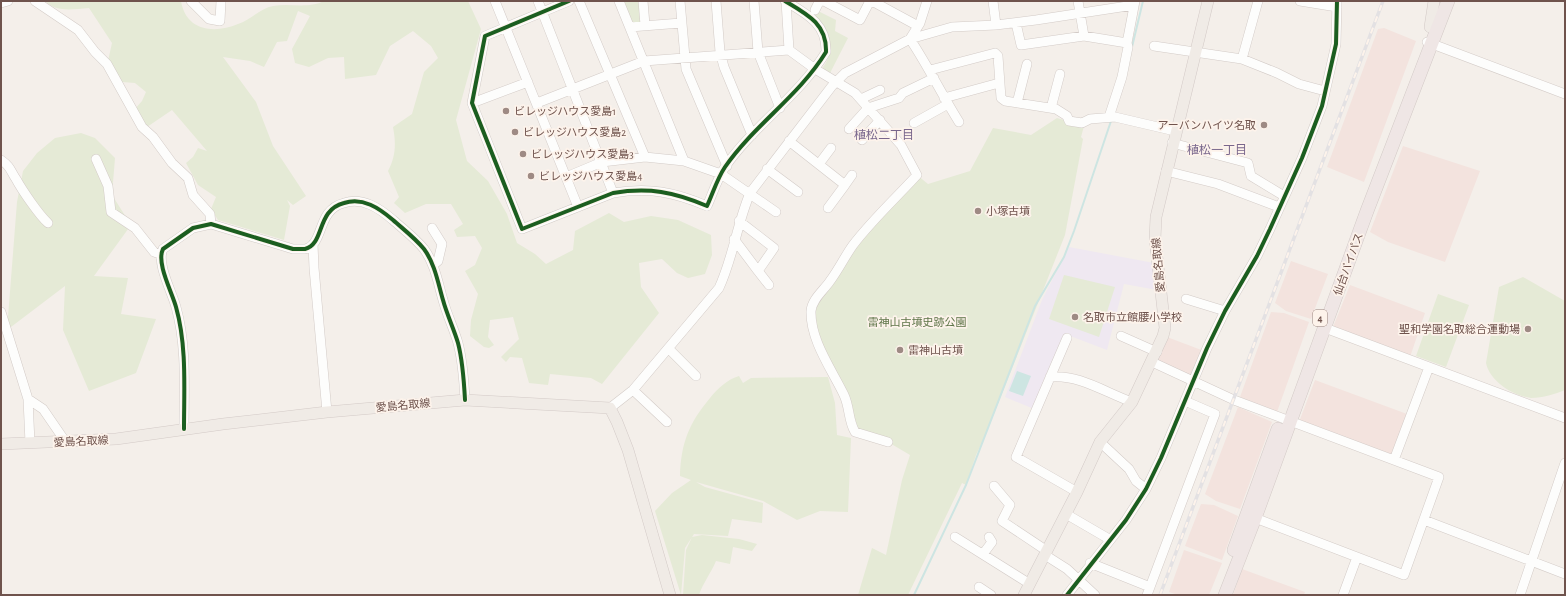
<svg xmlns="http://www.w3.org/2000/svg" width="1566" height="596" viewBox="0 0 1566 596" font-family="'Alegreya Sans','Noto Sans JP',sans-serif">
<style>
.commercial{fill:#f3e3de}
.education{fill:#efe8f1}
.green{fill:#e5ead6}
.water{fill:#cde5e2}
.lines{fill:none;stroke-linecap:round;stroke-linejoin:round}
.stream{stroke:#cde5e2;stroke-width:2}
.minor-casing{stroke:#d3cbc7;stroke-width:10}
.major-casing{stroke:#d3cac7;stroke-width:12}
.highway-casing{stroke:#d3cac7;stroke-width:14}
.minor{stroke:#fdfdfc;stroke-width:9}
.major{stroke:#f0ebe6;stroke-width:11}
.highway{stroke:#efe6e5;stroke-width:13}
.rail-casing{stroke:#e3e1e3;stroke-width:3.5}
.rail{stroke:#fdf3eb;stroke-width:2;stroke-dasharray:6;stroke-linecap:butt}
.cycleway-casing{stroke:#fdf3eb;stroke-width:6}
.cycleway{stroke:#1b5e20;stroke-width:4}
.poi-dot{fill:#9e8a84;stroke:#fdf3eb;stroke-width:1.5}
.labels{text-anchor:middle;stroke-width:3.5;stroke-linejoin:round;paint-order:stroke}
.shield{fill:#fdf3eb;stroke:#9a837c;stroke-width:1}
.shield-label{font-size:10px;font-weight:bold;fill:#6f534d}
.poi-label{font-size:11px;fill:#6f534d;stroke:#fdf3eb;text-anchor:start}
.street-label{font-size:11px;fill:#6f534d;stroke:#fdf3eb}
.park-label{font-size:11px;fill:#5d7447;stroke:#fdf3eb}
.neighbourhood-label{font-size:12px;fill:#78668c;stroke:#fdf3eb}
</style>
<rect width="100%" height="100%" fill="#f4efea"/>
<path class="commercial" d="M1384,28L1416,41L1364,182L1327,167L1378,29Z
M1403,146L1480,171L1445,262L1388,242L1370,232Z
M1291,261L1328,274L1311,319L1286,311L1275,303Z
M1350,285L1425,313L1410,357L1333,327Z
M1271,312L1284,313L1309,322L1277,412L1240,397Z
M1167,337L1204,351L1191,377L1157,361Z
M1315,380L1407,414L1392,456L1299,422Z
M1238,407L1272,422L1240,509L1216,501L1205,494Z
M1201,504L1214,505L1238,516L1222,560L1185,546Z
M1184,550L1222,563L1209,595H1178L1169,592Z
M1242,569L1305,592L1304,595H1233Z"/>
<path class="education" d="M1069,247L1154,263L1157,290L1124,284L1107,350L1065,334L1034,409L1005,397L1042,300Z"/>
<path class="green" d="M45,1H181C186,31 214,34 238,24C250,20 261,8 273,6C291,3 308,9 324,1H468L481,29L456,120L467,161L488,181L507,214L517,243L535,254L546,264L573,250L575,231L609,213L624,222L651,216L678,220L711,235L712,255L705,274L688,278L677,273L662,259L639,263L641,287L659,313L602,384L591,378L550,374L548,385L529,383L522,358L510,357L506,362L501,357L519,339L513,317L490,320L488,337L494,345L489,348L484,347L470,336L471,320L478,294L465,271L475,265L482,248L475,236L457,237L454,230L463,224L451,204H426L405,213L394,203L399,197L388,171C396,156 396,143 393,127L412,114L424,72L438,58L431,46L413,31L390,46L376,75L345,79L344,57L328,58L309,67L295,63L292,49L310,16L298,11L287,41L277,42L264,67L250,61L223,57L256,102L273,146L306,196L293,205L287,200L290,206L284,240L218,220L211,209L216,197L198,185L186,163L193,157L198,148L207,151L172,110L147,127L134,110L142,101L146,92L135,83L122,82L108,61L112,43L89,8C73,9 57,13 45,1Z
M622,1H641L642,23H630Z
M818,11L836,20L835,31L848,38L829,75L824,72L823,67C837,48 827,34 815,16Z
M1057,118L1084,126L1081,137L1083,139L1065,235L986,434L976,455L966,485L962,483L908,595H858L872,548L886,555L902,480L910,455L888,442L855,432L812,323L818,296L853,245L917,175L928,184L970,171L993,128L1031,135Z
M81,133L95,138L115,158L112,195L131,225L94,276L128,278L121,314L156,319L136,373L89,391L63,330L65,286L7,330L17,202L23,171L37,153L55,138Z
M1064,275L1115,287L1099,337L1049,319Z
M1523,277L1565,301V390C1555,394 1543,398 1531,398C1514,396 1490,382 1486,363L1499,287Z
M1438,294L1469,305L1446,367L1416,356Z
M739,376L743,383L751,378L828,377L835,403L837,435L851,438L848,512L820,511L797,520L763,501L696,482L705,487L763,503L762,523L732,519L728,536L694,534L685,548L681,595L655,511L672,493L691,480L680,476C681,443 689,423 710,398C718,388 728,379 739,376Z
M702,535L739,539L757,544L752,551L733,547L730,564L716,561C711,573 703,583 699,595H683L686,550L692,537Z"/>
<path class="water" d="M1017,371L1031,376L1023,396L1009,391Z"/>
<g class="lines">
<path class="stream" d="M1132,47L1143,1
M914,595L966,485L1035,306L1064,257L1074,231L1111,121"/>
<defs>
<path id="minor" d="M35,1L78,30L95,52L107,64L142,127L153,137L172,163L188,178L193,195L210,214L211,224
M191,1L209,19L220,21L221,1
M495,1L578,207
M538,1L613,193
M569,1L485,36L472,103L522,229L613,193C649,187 674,192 707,206C713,193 717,179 725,167C754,125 799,96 826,52C827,24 807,14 785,1
M579,1L645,157
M619,1L684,161
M643,1L645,25
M680,1L686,69L727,166
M716,1L720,52L724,67L752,135
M754,1L758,52L780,108
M786,1L789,50L815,69L855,93L901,145L917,175C896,198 872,220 853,245C845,256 839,269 830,281C824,290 812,299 811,311C810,340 832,370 844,395C850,408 848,420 855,432L888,442
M824,1L860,20L870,1
M872,1L918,26
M993,1L996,25
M1078,1L1084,36
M1300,1L1337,7
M1,3L8,1
M815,10L819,2
M1016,23L1021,45L1084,36L1127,43L1135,1
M630,27L681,23
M1427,42L1565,94
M1154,46L1242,59L1277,73L1299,84L1325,91
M1242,59L1258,1
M930,70L995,53L998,56L1001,98L1005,101L1056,109L1067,116L1069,121L1082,123L1090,119L1115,117L1175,131
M944,98L999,83
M861,99L880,90
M472,103L528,82
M537,103L644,61L789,50
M1017,103L1027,64
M1051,108L1060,74
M1109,117L1122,77L1128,47L1127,43
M959,122C942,95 928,66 910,39L952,27L996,25L1036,20L1134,5
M914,123L948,104
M849,129L868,108L899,98L903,93L934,78
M862,140L880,120
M789,141L845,185L828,208
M1172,143L1248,163L1251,176L1284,196
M96,159L108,186L111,212L135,228L154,252L160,254
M1,160C11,167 10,170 16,179C22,190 39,215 48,223
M819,164L831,148
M767,169L798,192
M1166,171L1218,184L1279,207
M566,177L602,162L645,157L684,161L721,174L776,212
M845,185L852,175
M432,228L442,244L438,261L433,265
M734,239L758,271L774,248L739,221
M313,244L314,268L327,412
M758,271L769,285
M1186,299L1225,311
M1,312L28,399L30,443
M1325,328L1565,418
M1121,336L1157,352
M1067,338L1016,457L1077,492
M669,349L696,376
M1152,362L1234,400L1439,477L1404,575L1255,518
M1050,377C1079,374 1106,393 1132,402
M633,390L667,422
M28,399L43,409L65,441
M610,408L633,390L719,288C733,258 737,224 750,193L832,86L845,73L910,39L920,23L927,1
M184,429C184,389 187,346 176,307C172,292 156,263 163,249L193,228L211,224L293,249C297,249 302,249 305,249C325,244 316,210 344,203C363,197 379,208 393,220C403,229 415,238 424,249C435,264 438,283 443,300C447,315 454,329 458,343C463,362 464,381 465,400
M1100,442L1129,469L1136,481L1146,489
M1394,460L1429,367
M994,486L1010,505L1002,521L1047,551
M1066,514L1109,539
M1424,520L1565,574
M955,537L1030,584
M983,554L992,542L989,537
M1045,555L1067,569L1095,595
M1090,563L1150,587
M979,587L991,595
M1067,595L1126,520L1146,489L1161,458L1207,348L1225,311L1257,256L1270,229L1302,158L1322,106L1336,44L1337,1
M1147,595L1215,414L1185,401
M1343,595L1357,557
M1520,595L1565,463"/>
<path id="major" d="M1430,27L1434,1
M1,444L116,439L223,424L327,412L465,400L610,408L617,422L628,450L670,595
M1024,595L1077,492L1100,442L1132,402L1163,336L1165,328L1155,239L1156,217L1208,1"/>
<path id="highway" d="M1234,550L1278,429
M1225,595L1255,518L1367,211L1448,1"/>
</defs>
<use href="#minor" class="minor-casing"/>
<use href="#major" class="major-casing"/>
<use href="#highway" class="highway-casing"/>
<use href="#minor" class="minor"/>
<use href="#major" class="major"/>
<use href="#highway" class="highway"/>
<defs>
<path id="rail" d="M1160,595L1383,1"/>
</defs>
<use href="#rail" class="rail-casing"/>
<use href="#rail" class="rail"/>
<defs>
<path id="cycleway" d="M569,1L485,36L472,103L522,229L613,193C649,187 674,192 707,206C713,193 717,179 725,167C754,125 799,96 826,52C827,24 807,14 785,1
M184,429C184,389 187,346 176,307C172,292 156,263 163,249L193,228L211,224L293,249C297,249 302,249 305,249C325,244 316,210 344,203C363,197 379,208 393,220C403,229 415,238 424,249C435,264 438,283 443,300C447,315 454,329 458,343C463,362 464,381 465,400
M1067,595L1126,520L1146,489L1161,458L1207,348L1225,311L1257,256L1270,229L1302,158L1322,106L1336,44L1337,1"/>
</defs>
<use href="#cycleway" class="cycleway-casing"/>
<use href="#cycleway" class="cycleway"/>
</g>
<g class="poi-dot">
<circle cx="506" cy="111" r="4"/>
<circle cx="1264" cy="125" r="4"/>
<circle cx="515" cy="132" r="4"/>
<circle cx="523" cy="154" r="4"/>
<circle cx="531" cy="176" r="4"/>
<circle cx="978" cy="211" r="4"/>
<circle cx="1075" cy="317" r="4"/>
<circle cx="1528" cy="329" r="4"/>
<circle cx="900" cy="350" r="4"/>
</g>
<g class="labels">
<rect class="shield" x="1313" y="310" width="14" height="16" rx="3"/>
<g class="shield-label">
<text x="1320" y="322">4</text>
</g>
<g class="poi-label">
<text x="514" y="115">ビレッジハウス愛島1</text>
<text x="1256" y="129" text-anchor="end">アーバンハイツ名取</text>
<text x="523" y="136">ビレッジハウス愛島2</text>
<text x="531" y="158">ビレッジハウス愛島3</text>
<text x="539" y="180">ビレッジハウス愛島4</text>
<text x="986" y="215">小塚古墳</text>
<text x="1083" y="321">名取市立館腰小学校</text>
<text x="1520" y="333" text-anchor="end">聖和学園名取総合運動場</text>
<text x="908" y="354">雷神山古墳</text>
</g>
<g class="street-label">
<text transform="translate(1348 264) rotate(-70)" y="4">仙台バイパス</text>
<text transform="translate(1158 265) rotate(-95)" y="4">愛島名取線</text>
<text transform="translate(403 405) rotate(-5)" y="4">愛島名取線</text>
<text transform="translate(81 441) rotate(-3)" y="4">愛島名取線</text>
</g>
<g class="park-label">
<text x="917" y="326">雷神山古墳史跡公園</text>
</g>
<g class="neighbourhood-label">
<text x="884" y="139">植松二丁目</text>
<text x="1217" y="154">植松一丁目</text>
</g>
</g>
<rect width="1566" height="596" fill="none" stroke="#6f534d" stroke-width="4"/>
</svg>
